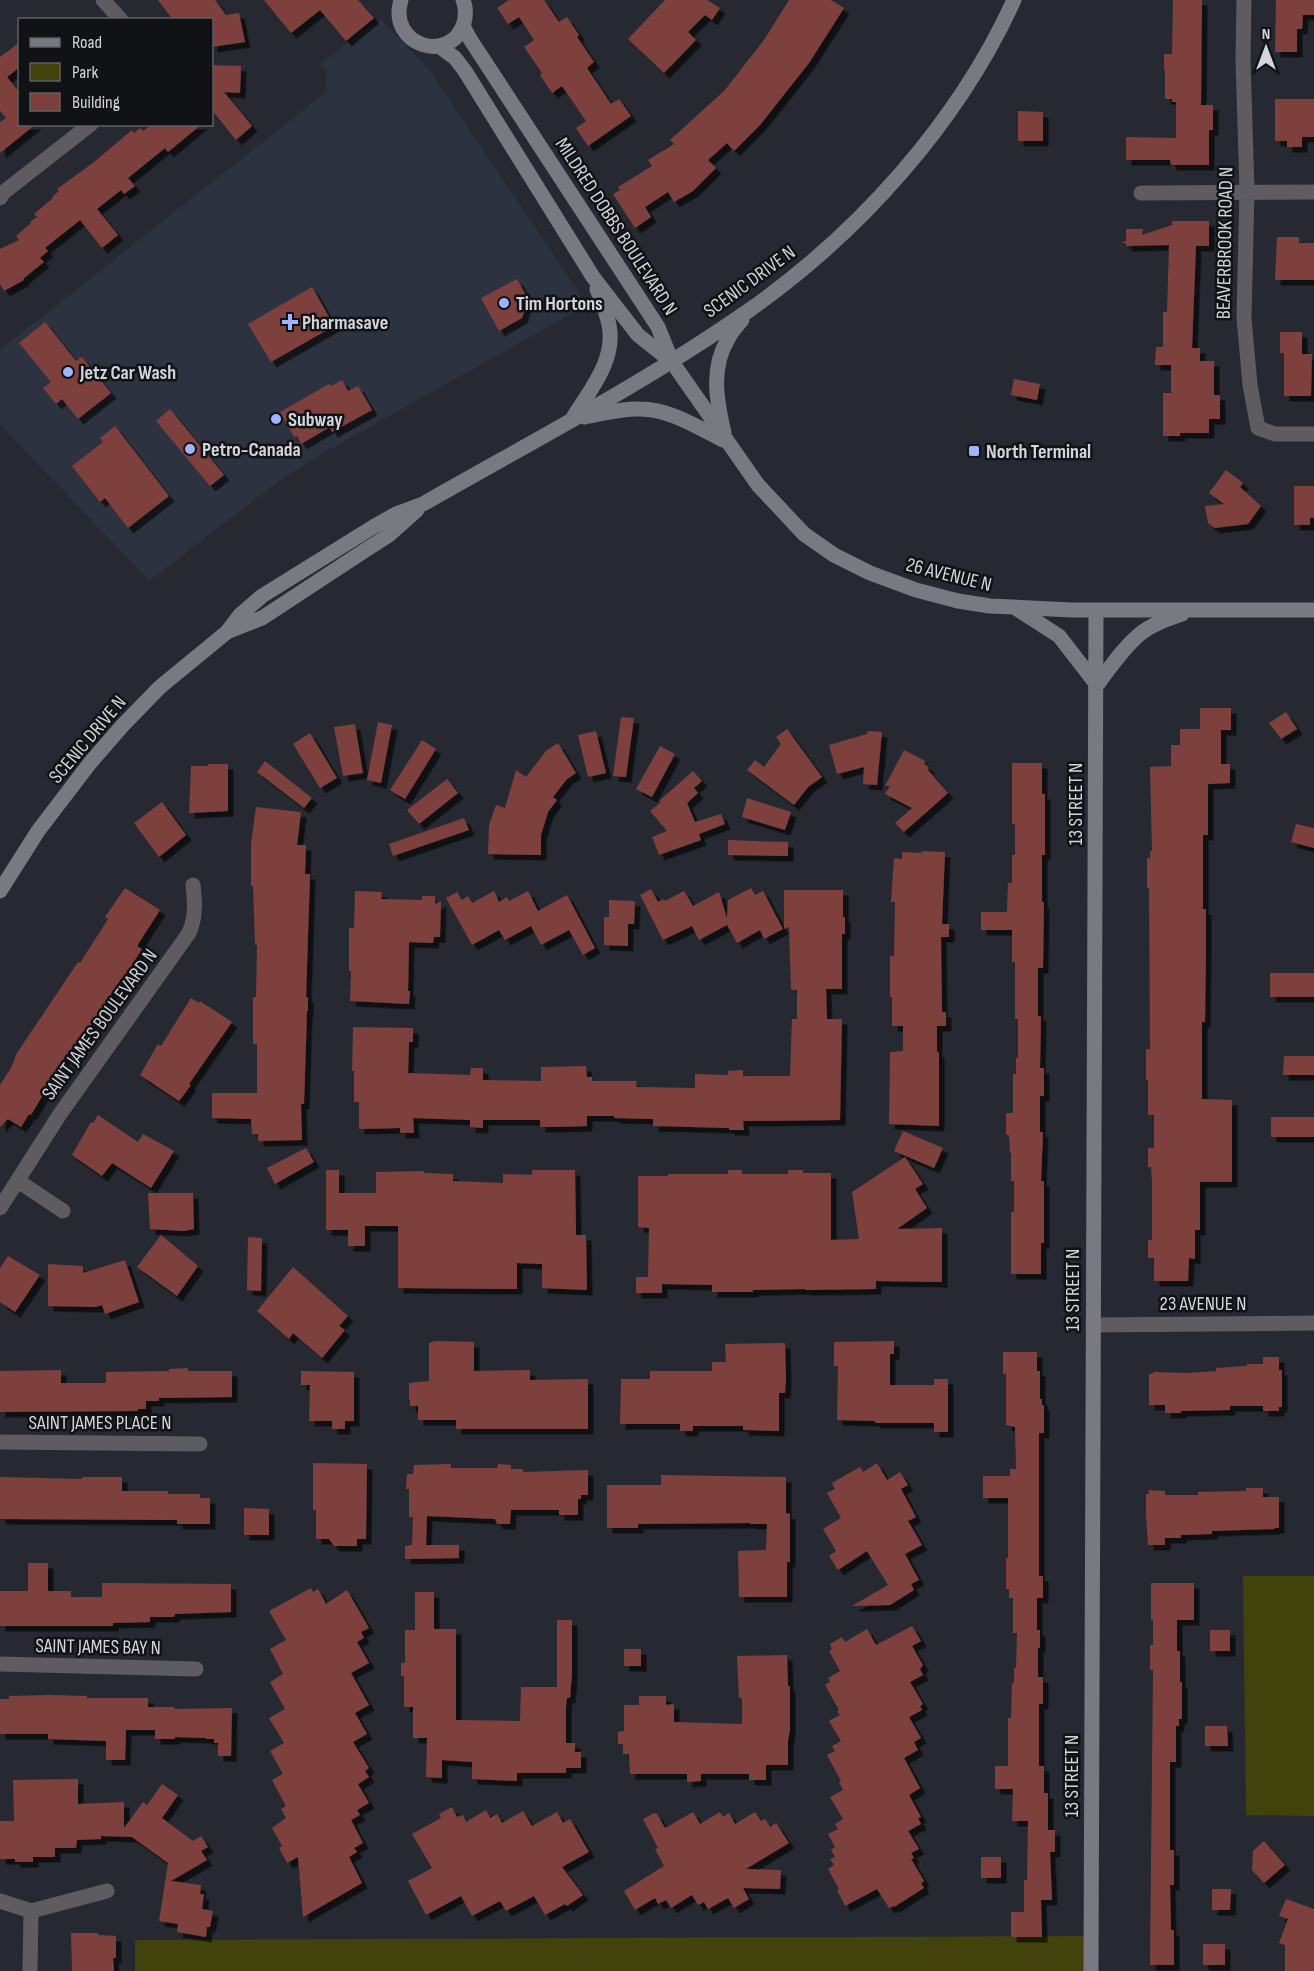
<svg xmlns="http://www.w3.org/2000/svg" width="1314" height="1971" viewBox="0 0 1314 1971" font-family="'Sofia Sans Condensed',sans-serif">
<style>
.built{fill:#2c323f}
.green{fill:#42430c}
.building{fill:#7e403e;filter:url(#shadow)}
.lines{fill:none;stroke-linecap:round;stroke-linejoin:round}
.street{stroke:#5d5d61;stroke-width:15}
.secondary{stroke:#797a81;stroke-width:15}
.poi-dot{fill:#9eb4fd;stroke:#101215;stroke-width:2}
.labels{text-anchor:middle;stroke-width:5;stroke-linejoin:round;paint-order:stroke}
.street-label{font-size:20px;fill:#d2d5da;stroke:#101215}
.poi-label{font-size:20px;font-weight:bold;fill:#d2d5da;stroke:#101215;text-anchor:start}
</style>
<defs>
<filter id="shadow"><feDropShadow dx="5.5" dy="5.5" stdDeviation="0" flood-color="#0009"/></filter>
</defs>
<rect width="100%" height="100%" fill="#262931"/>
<path class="built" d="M380,19L428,68L587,305L325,452L275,484L149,581L0,424V350L326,92L327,73L320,64Z"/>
<path class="green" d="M1243,1576H1314V1816L1246,1815Z
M1091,1936V1971H135V1940Z"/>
<path class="building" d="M158,0H215L226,15L239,13L245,42L212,47V20H173Z
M264,0H358L374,18L346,41L320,10L291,33Z
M509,0H544L559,22L567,17L579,35L577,37L594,62L587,68L611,104L619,99L631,116L588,146L576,128L586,121L562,86L552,93L540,75L542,73L524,47L534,40L519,17L508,24L497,8Z
M665,0H707L720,8L712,20L705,15L688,32L696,40L664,73L628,39Z
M789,0H831L844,8L809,63L760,125L734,151L727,143L708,160L716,168L693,191L674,202L668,192L645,207L651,217L635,228L613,194L620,190L618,187L652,166L648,160L674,144L670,140L724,91L764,40Z
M1173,0H1202L1201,105H1213V130H1209V165H1171L1170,160H1126V137L1176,138V102H1172V99H1165V70H1164V54H1172Z
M1276,0H1314V15H1303L1302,29H1297V52H1275Z
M20,42V67L7,77L20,93V124H36L0,153V122L6,118L0,111V57Z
M212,65L241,66L240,93L224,92L252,126L236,140L212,110Z
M1275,99H1314V137H1302V147H1287V141H1275Z
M1018,111L1043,112V141H1018Z
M152,124H202L168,152L165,148L128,178L135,186L124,194L121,190L97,209L118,235L102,248L80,220L45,248L48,251L40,258L44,262L23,279L24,280L4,291L0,284V249L19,240L16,236L31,223L30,222L37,217L34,214L53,198L52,197L59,191L57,189L94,162L132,130L134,133L140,128L143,131Z
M1172,221H1209V246H1196L1192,348H1200V361H1214V395H1220V419H1209V433H1180V436H1163V393H1171V365H1155L1156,347H1163V312H1167L1169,245L1126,246V243H1121L1126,241V229H1143L1142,235L1172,225Z
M1277,237H1299V243H1314V280H1275Z
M517,279L528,299L522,318L499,331L481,298Z
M312,287L334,326L271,362L248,324Z
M45,322L76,361L82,357L111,393L78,419L62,399L56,404L43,388L51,382L19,343Z
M1280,332H1302V354H1312L1311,396H1284V353H1280Z
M1014,379L1040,384L1037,400L1011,395Z
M342,380L348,391L358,386L372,410L332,432L330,427L301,444L297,436L294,437L280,412L329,384L331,386Z
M170,409L224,475L210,486L156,421Z
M115,426L169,496L128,528L105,498L100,502L72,466L103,442L100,438Z
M1226,470L1243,483L1240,487L1261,506L1248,524L1215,528L1208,523L1205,506L1224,504L1209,493Z
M1294,486H1314V518H1310V525H1294Z
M1200,708H1231V730H1221V764H1230V783L1208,784V835H1203V909H1206V949L1205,1022H1202V1099L1232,1100V1182H1200V1230H1195V1259L1189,1258L1188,1281H1154V1258H1148V1240H1152V1182L1151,1167H1148V1148H1154V1115H1148V1080H1146V1049H1150L1149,888H1147V858H1150V851H1152L1150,767L1171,766V745H1180V729H1200Z
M1286,712L1297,729L1281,739L1269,723Z
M621,717L634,718L626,777L613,776Z
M378,722L392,725L381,783L367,780Z
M355,724L363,773L343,776L334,727Z
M787,729L822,777L808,787L794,805L747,770L755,760L764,767L781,744L776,737Z
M596,731L606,773L588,777L578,735Z
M868,731L882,732L877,785L863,784L864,767L837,774L829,745L867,734Z
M310,733L337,778L320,788L293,744Z
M422,740L436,749L405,799L390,790Z
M558,743L576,773L567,779L553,797L557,800L548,812L541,835V855L488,854L489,825L496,805L505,808L516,770L526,777L546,751Z
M660,746L675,754L652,797L636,789Z
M904,750L925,761L924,764L929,767L928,770L948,793L904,832L895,823L912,808L885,794L890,786H885Z
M265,761L312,798L304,808L257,772Z
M1012,763H1042V794H1045V855H1042V902H1044L1043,968H1038V1016H1041L1040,1068H1044V1096H1040V1132H1043L1041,1181H1044V1243H1041V1274H1011V1212H1014V1181H1011V1153H1010L1009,1135H1006V1113H1013V1074H1016V1058H1018V1019H1015V962H1012V930H981V912H1007L1008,883H1012V855H1015V824H1012Z
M208,764H228V811L189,813L191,766H208Z
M693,771L702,781L694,788L698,793L687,803L695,822L721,814L725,824L699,834L701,840L659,855L652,837L667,831L650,811L661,802L659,801Z
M447,779L458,793L419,824L407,810Z
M747,798L791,812L785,830L742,817Z
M162,802L186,835L159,857L134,823Z
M256,807L301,812L297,845H306L305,874H310L306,997H308V1011H307L304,1104H301L302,1140L258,1141V1134H252L251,1119L212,1118V1093H257V1044H253V997H256L257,945H255L253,886H251V844Z
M464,818L469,830L393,856L389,844Z
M1296,824L1314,828V848L1291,842Z
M728,840L788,842V856L728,855Z
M920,851L945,852L942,924H949V937H941L942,1012H946V1026H937V1052H939V1126L889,1124L890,1052L903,1051V1026H892V997H890V956H894L895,902H891L894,858L902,859V852L923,853Z
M125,888L160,910L137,946L142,949L133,963L134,964L124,981L121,979L81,1040L79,1039L70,1052L69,1051L31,1115L29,1114L21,1127L8,1119L0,1127V1085L11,1068L17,1053L78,962L80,963L108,919L105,917Z
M751,888L755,895L763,891L783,929L764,939L760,930L737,943L727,925L699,940L692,926L663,940L640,895L651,889L658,902L664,899L665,901L684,891L693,906L719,892L727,918L728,900Z
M784,890H843V917H845V934H842V989H826L827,1019H842L840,1120L743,1121L744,1130H729V1128L653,1126V1119L614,1118V1116H587V1126L554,1127H540V1120H483V1128L470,1127V1120L413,1118L414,1133H400V1128L359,1129V1102H354V1071H352L353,1027L413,1028V1042H409L408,1073L470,1075L471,1068H483V1080L541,1081V1067L586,1066L587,1077H592V1081H637L636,1087L695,1088V1074L728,1075V1071L743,1070V1076H790L792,1019H797V990H791L789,927L784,929Z
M355,891L382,892L381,899L422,900V896H435V904L441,901L440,937H434L433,943L409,942L408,991H410L409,1004L350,1001L351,971H349V928H354Z
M494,891L499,902L507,897L509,901L528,891L538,911L567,895L595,948L583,955L569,930L541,945L531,926L505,940L499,930L472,945L446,898L457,892L462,900L468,896L472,903Z
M609,900L635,901L634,924H628V946L604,945V917H609Z
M1270,973H1314V997H1270Z
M191,998L199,1003L200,1001L232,1022L189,1084L191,1085L179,1101L140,1075L158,1044L161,1046Z
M1284,1056H1314V1075H1283Z
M98,1115L138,1142L143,1134L174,1151L151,1188L112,1163L102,1176L72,1155L91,1122L93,1123Z
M1271,1117H1314V1137H1271Z
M903,1131L943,1148L934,1168L894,1151Z
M306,1148L314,1162L275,1184L267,1168Z
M905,1157L923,1184L915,1189L927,1208L897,1229L942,1228V1282L876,1281V1289L805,1290V1289L753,1290V1292H712V1285L662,1284V1293H636V1277H648L649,1228L638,1227V1176H668V1174H728V1170H742V1174H788V1170H803V1173H831V1240L859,1239L852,1192Z
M326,1170H339V1193H376V1172L424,1171V1173L453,1174V1181L503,1183V1174L532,1175V1170H575L576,1235H586L587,1290L542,1288V1264L517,1263V1289L398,1288V1226H365V1246H348V1230H326Z
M148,1193H193L194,1229L184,1231L150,1229Z
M161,1235L198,1266L177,1296L137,1267Z
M248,1237L262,1238L261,1291L247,1290Z
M8,1256L40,1275L15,1312L0,1302V1268Z
M125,1260L139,1302L105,1314L102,1305L96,1307L48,1306V1264L83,1266V1273Z
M293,1267L348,1316L339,1326L345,1330L322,1358L293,1333L289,1339L257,1311Z
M435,1341L474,1342V1371L530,1370V1380L588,1379V1429H456V1420H418V1406H410V1400H409V1383L429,1381V1343Z
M894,1341V1354H890V1385H934V1379H948V1432H934V1423H875V1421L837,1420L838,1366H834V1342Z
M785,1343L786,1379L785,1393H779V1431L743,1430V1426H693V1431H680V1424H620L621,1379H650V1371H712V1362H726L725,1344Z
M1003,1352H1037V1371H1040V1399H1042V1405H1044V1433H1039V1576H1043V1598H1037V1630H1040V1648H1038V1677H1043V1704H1039V1766H1044V1793H1048V1830H1055V1852H1050L1052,1900H1041L1042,1937H1011V1912H1024V1880H1027L1028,1821H1012L1013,1789H995V1766H1008V1718H1011L1012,1683H1014V1668H1016L1017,1633H1013V1598H1009V1589H1006V1558H1008V1498H983V1476H1010V1469H1016L1015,1427L1006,1425V1374H1003Z
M1263,1357H1279V1370H1282V1407H1279V1411H1263V1406H1230V1410L1181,1411V1413H1165V1405H1149V1374H1153V1372L1186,1373L1216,1371V1368L1247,1366V1364H1263Z
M188,1368V1371H232V1397L159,1398V1401H146V1409H138V1411L0,1412V1371L61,1370V1383H106V1372L169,1371V1369Z
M301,1371L354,1372V1421H345V1429H332V1421H309L310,1385H301Z
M313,1463L367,1464L366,1539H357V1546H334L329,1539H316V1510H313Z
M877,1463L887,1480L900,1472L908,1485L901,1489L916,1517L908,1521L922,1545L905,1554L919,1580L911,1584L914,1590L890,1605L852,1606L888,1585L867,1551L838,1570L829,1556L836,1551L823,1529L841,1518L827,1493L835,1489L832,1483L860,1467L863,1472Z
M451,1464V1468H497L498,1464L511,1465V1469H523V1472L588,1470V1495H581V1499H578V1515H559V1510H511L510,1524H497L495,1519L427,1516L426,1545H459V1558L405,1559V1546L412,1545L413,1517H409V1489H406L407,1474H413L414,1465Z
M661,1475L786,1477V1513L790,1514V1562H787V1597H739L738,1551L766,1550L767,1524H750V1523L638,1524V1528H607V1485H661Z
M0,1477L82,1479V1477H122V1491H168V1494H200V1498H210V1524H177V1520L0,1519Z
M1246,1488H1263V1497H1279V1528H1275V1529L1212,1531V1534L1181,1535V1538H1165V1545H1148L1146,1517V1494H1149L1148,1490L1165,1491V1495H1198V1492L1246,1491Z
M244,1508L269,1509V1535H244Z
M28,1563H48V1591H71V1597H102V1583L231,1584V1612L175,1614L174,1617H150V1622L113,1623V1626H0V1591H28Z
M1151,1583H1194V1620H1177V1651H1180V1682H1182V1719H1179V1726H1176V1762H1170V1850H1174V1885H1170L1171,1930H1174V1965H1150L1153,1670H1150V1645H1153V1620H1151Z
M311,1588L313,1592L318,1589L326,1604L347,1590L369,1628L361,1632L364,1638L357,1642L369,1663L351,1673L369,1705L355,1713L367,1734L353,1742L369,1768L365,1771L369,1777L358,1784L369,1803L357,1810L360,1815L351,1820L363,1843L354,1848L357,1852L349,1857L362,1883L303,1917L298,1857L287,1863L279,1848L282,1846L272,1828L286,1818L281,1809L286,1806L272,1780L283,1774L270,1751L284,1743L269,1718L285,1709L270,1682L283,1674L270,1649L286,1640L269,1611Z
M415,1592H434V1629H456V1720L520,1721L521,1687H557V1620H572V1674L570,1698H567L566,1706V1743H575V1752H581V1768H566V1773H517V1781L472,1779V1762L442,1760V1778L426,1777L427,1738H413V1707H404V1676H401V1663H405V1630H415Z
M912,1626L921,1641L912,1646L923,1665L920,1669L923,1675L910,1682L923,1704L920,1706L922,1710L909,1717L921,1738L914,1742L918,1750L904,1758L920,1788L909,1795L921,1817L918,1818L921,1824L908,1831L919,1849L911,1853L914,1858L911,1859L924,1881L921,1883L924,1888L894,1907V1906L889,1908L877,1889L845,1906L837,1890L839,1889L828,1869L834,1865L830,1859L835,1857L831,1850L835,1847L828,1834L838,1829L835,1824L843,1819L830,1797L843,1790L839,1782L841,1781L827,1755L835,1751L832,1746L841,1741L829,1721L840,1715L837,1711L839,1710L825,1685L830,1682L828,1678L840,1671L829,1651L832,1649L830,1644L842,1637L845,1642L867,1629L876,1645Z
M1210,1630H1230V1651H1210Z
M624,1649H641V1666H624Z
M787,1655L788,1686H790V1730L788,1740V1765H766V1780H749V1774H701V1781L687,1782V1774H630L629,1754H623V1744H618V1732L624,1731V1705H639V1696H666V1705L674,1704V1722L742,1724V1698H739L737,1656Z
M49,1695L87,1696V1698H148V1707H174L175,1709L232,1708L231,1756H218V1743H214V1739H206V1738L175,1737V1739H155V1730H126L125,1760H106V1741L48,1739V1734H0V1699H9V1696Z
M1205,1726H1227L1228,1746H1205Z
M78,1779V1804L124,1802V1828L143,1802L147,1805L162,1784L178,1795L162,1818L193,1841L201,1836L208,1847L201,1851L207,1860L171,1881L201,1885L200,1894H204L202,1909L213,1911L210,1927H207L206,1937L177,1932L178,1924L159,1921L168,1863L132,1837L101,1836V1839L77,1840L76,1848H55V1857H33V1862H15V1859H0V1821H14L13,1780Z
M452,1807L457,1817L463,1815L466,1822L486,1810L490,1818L497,1814L502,1823L523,1811L532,1826L557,1812L563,1823L570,1819L589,1852L562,1867L583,1895L567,1906L565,1904L545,1915L534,1896L506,1911L500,1901L472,1916L461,1896L426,1915L408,1881L432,1868L412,1834L441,1818L439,1814Z
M693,1812L700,1824L720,1812L723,1817L729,1813L735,1824L755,1812L761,1821L765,1819L770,1827L776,1823L789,1843L746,1869L781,1870L780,1889L743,1888L749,1899L734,1908L728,1898L708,1909L704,1902L698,1905L692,1895L671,1908L666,1900L658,1904L655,1898L635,1910L624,1891L664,1866L655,1849L658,1848L643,1819L654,1813L657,1814L665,1828Z
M1264,1841L1285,1865L1264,1883L1252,1870L1253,1851Z
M981,1857H1001V1878H981Z
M1212,1889H1231L1230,1910H1212Z
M1286,1899L1314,1909V1971H1285V1945L1279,1943L1288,1919L1279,1916Z
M71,1933H98V1935L116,1936V1958H113L114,1971H72Z
M1203,1944H1225V1965H1203Z"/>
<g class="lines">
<path class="street" d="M103,0L121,20
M1244,0L1243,60L1247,191L1244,318L1250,385L1258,428L1275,434H1314
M1141,193L1314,192
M0,198L4,192L91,124
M18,1181L63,1211
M0,1208L60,1114L189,933C196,917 195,902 193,885
M1093,1325L1314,1323
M0,1442L200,1444
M0,1664L196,1669
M0,1901L31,1911L107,1891
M30,1971L31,1911"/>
<path class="secondary" d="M401,0C387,46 451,65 464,23C466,15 466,7 463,0
M463,26L470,39L658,327L672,362L758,485L804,534L834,555L870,573L916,590L958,601L990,606L1072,610H1314
M439,46L455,58L465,71L593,277L638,335L672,362
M574,416C591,389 616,359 609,325C607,313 601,300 597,289
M584,417C602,414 622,408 640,409C670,409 697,427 723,440
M724,433C717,402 710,369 728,339C731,332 737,326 742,320
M1017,609L1059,636L1097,685
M229,631L262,618L361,553L389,535L417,510
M1097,685C1110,668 1123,648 1140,634C1152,624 1168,619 1182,614
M0,891L38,831L90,763L123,725L160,687L227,632L240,615L262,596L373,527L396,514L423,504C533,441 645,383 748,311C859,233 958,123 1014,0
M1091,1971L1096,610"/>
</g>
<g class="poi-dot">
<circle cx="504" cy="303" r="6"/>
<path d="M287 313h6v6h6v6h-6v6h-6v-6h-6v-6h6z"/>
<circle cx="68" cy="372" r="6"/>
<circle cx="276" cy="419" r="6"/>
<circle cx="190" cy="449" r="6"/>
<rect x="968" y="445" width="12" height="12" rx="3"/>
</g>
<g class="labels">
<g class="street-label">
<text transform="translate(617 226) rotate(57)" y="7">MILDRED DOBBS BOULEVARD N</text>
<text transform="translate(1224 243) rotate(-89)" y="7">BEAVERBROOK ROAD N</text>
<text transform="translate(749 281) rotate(-36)" y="7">SCENIC DRIVE N</text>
<text transform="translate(949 574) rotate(14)" y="7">26 AVENUE N</text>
<text transform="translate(87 739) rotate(-50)" y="7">SCENIC DRIVE N</text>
<text transform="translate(1075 804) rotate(-90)" y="7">13 STREET N</text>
<text transform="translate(99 1024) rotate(-54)" y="7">SAINT JAMES BOULEVARD N</text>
<text transform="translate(1072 1290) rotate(-90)" y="7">13 STREET N</text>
<text x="1203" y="1310">23 AVENUE N</text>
<text x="100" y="1429">SAINT JAMES PLACE N</text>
<text transform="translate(98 1646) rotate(1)" y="7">SAINT JAMES BAY N</text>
<text transform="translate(1071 1776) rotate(-90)" y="7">13 STREET N</text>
</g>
<g class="poi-label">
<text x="516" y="310">Tim Hortons</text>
<text x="302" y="329">Pharmasave</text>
<text x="80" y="379">Jetz Car Wash</text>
<text x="288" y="426">Subway</text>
<text x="202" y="456">Petro-Canada</text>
<text x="986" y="458">North Terminal</text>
</g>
</g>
<rect x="18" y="18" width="195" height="108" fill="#101215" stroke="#5e6064" stroke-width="1.5"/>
<rect x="30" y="38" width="30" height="9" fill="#797a81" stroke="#5e6064" stroke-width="1.5"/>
<text x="72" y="48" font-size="18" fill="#d2d5da">Road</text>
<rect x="30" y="63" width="30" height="18" fill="#42430c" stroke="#5e6064" stroke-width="1.5"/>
<text x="72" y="78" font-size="18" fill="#d2d5da">Park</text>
<rect x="30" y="93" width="30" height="18" fill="#7e403e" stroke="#5e6064" stroke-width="1.5"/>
<text x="72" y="108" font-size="18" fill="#d2d5da">Building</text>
<g transform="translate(1266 48)" stroke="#101215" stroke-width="4.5" paint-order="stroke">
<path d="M0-4.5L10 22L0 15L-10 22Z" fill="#d2d5da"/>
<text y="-9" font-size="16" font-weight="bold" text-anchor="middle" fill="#d2d5da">N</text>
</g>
</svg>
